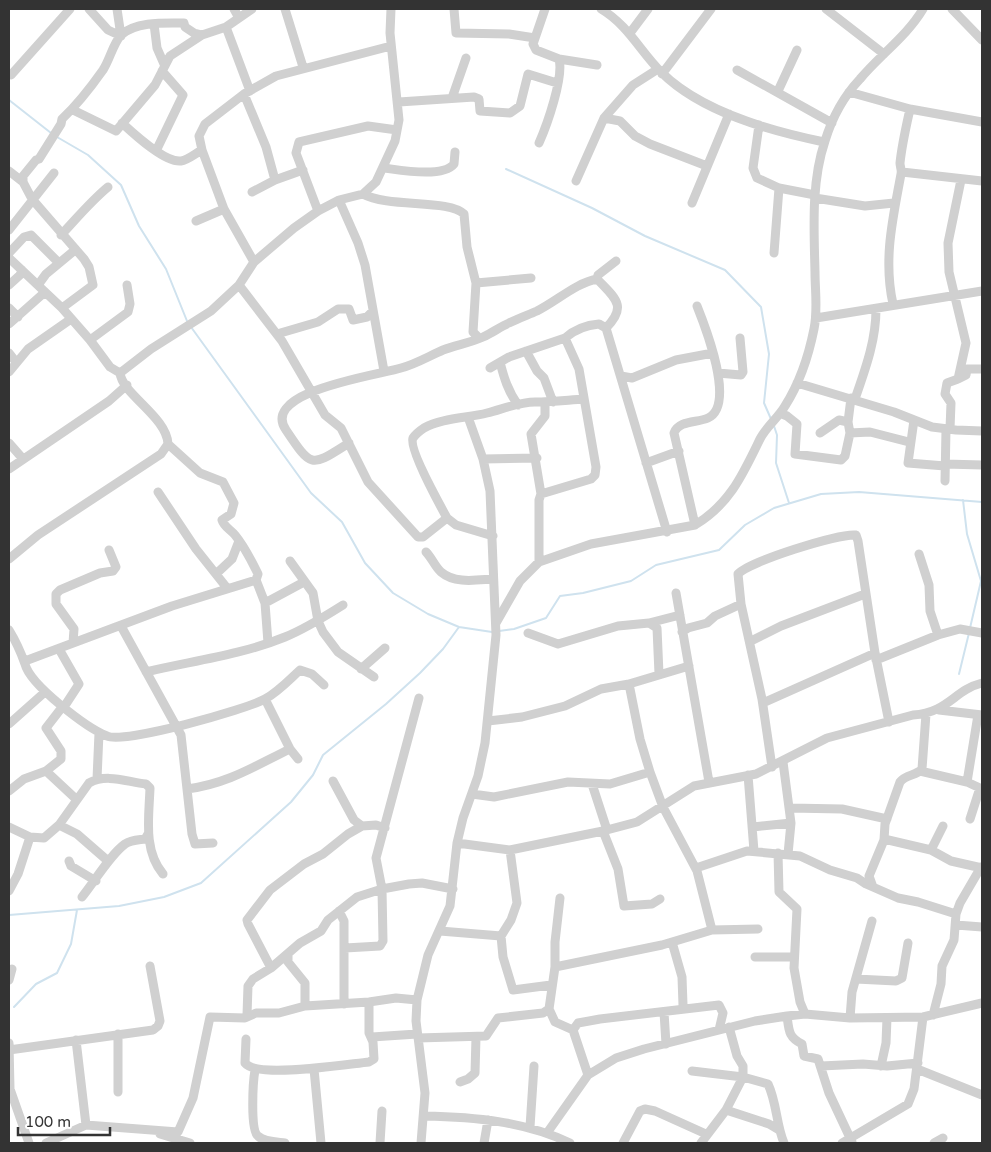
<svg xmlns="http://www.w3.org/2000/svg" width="991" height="1152" viewBox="0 0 991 1152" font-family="'Varela Round',sans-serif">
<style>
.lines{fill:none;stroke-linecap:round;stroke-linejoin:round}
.stream{stroke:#cfe2ee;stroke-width:2}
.minor{stroke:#d0d0d0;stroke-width:9}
</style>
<rect width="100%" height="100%" fill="#fff"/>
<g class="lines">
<path class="stream" d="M9,100L51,133
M57,137L88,155L121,185L139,226L166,269L187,321
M506,169L592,208L645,236L725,270L761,307L769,354L764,403L771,419
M191,327L311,493L342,522L365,563L393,593L428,614L459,627L492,632
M774,426L777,435L776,463L789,503
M963,500L967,534L981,581L970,628
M499,631L514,629L546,618L560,596L583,593L631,581L656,565L719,550L745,525L774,508L821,494L859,492L982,502
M959,674L969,633
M9,915L119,906L164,897L201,883L291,802L313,775L323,755L386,704L420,673L443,649L459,627
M14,1007L36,984L57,973L71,944L77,910"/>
<path class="minor" d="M89,9L108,30L121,36
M117,9L121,36
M234,9L239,18
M285,9L303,67
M454,9L456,33L509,34L535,38
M545,9L533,44L536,50L559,59L597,65
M601,9C628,25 640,51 661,72C701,112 770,131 824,142
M826,9L884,54
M952,9L982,40
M154,24L157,48L164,64
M226,27L250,91
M630,33L648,9
M737,70L832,123
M662,74L711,9
M11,75L70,9
M778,91L797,50
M849,92L910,109L982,122
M244,94L266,147L275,180
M452,98L466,58
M399,102L474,97L479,99L480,111L510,113L520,106L528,74L557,83
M73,110L116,131L155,85L170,56L202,35L226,27L252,9
M604,118L620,121L635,136L650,144L707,166
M122,123C134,134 165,163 181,161C188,160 196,153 202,150
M759,125L753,168L757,178L779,188L815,195
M539,143C547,125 564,77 559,59
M156,151L183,95L162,71
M384,168C400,170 443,178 454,164L455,152
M9,171L23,182L32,199L84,259L89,267L93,285L62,308
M902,172L982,181
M576,181L604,118L633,85L658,69
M23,182V176L36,160L39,159L61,124L62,119C77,105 91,87 103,70C110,59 113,44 121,35C136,21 166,23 184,23L185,27L194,33L202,35
M252,192L275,180L303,170
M363,194C388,208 449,199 464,214L467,247L476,283L473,332L479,338
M815,198L865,206L894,203
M339,200L358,243L365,265L384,371
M692,203L729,114
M318,211L296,153L299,142L368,126L397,130
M196,221L224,209
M9,230L54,173
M61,235C77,218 91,201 108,187
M9,253L24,237L31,235L59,263
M774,253L779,188
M9,258L62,308L90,340L110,367L120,373
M254,262L224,209L202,150L199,136L205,124L244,94L276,76L391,46
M597,279C615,298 628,306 606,328
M476,283L531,278
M9,285L20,275L22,270
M38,285L46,274L75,250
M239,285L282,341L325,415L341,428L368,482L418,537H423L447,518
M893,304C883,259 893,218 901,174C902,170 900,167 900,163C902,144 906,127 910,109
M9,308L18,317
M816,318L982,291
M9,324L45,292
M277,334L318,322L338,309H349L353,320L367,317L372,312
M90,340L128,312L130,304L127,285
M526,351L537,371L544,378L553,402
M9,353L16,362
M500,362C504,378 508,391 518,405
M490,368L509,357L565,338C574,330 587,325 599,324L606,328L667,532
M9,372L28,349L71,319
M718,373L741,375L743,372L740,338
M621,376L632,378L676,360L713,353
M958,379L966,375L967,369H982
M797,383L894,412L932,427L956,430L982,431
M855,399C865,370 876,341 876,309
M780,413L787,416L797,424L795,454L841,460L845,456L850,433
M914,420L908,463L945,466
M848,422L851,398
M950,429L951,403L945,394L947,383L958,379L966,343L949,272L948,243L961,180
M820,433L839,420L848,422L850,433L870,432L909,442
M9,443L23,459
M349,443C311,467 312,469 286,430C259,391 379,375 401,368C416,364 429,356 443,350C456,345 470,343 483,337C492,333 500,327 509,323C519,318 528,315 537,311C557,301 576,283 597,279L598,275L616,261
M168,444L200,473L223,482L234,503L231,514L222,520C224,527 231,530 235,535C245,547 251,560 258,574L256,580
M483,459L537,458
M646,463L679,451
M945,464L982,465
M9,469L109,401L127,385
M945,481L946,429
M158,492L196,549L227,588
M541,494L591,479L595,475L596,467L579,369L565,338
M695,525L674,433C679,420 697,423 708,418C736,405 705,326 697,306
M493,536L456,525L447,518C441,507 408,448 413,438C415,435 421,430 424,428C442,418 468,418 487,413C503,409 519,402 535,402C552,402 568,400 584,399
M426,552C432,558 435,567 441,572C455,584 476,580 493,579
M919,554L929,585L930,611L938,635
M9,559L38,535L161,454L168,444C167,417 122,394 120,373L151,349L211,311L239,285L254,262L294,228L318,211L339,200L363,194L376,182L395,141L399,120L390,33L391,9
M290,561L313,593L318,621L323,632L338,652L374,677
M539,562V500L541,494L531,434L545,416V403
M216,574L232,559L239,541
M676,593L709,782
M265,603L304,582
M496,623L520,581L539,562L591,544L695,525C730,504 743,474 760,439C766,427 778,418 785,406C799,384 809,354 814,329C818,310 815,291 815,272C814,229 811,182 825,141C832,118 844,96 860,79C880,55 907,36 923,9
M649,623L680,615
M121,626L181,735L192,834L195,844L213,843
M9,630C17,643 20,650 25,664C30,685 87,728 107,736C124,744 245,710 265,699C278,692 289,680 300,670L312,674L324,685
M682,632L688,628L707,623L715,616L741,604
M528,633L558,644L618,626L649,623L657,628L659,674
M751,641L781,626L865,594
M73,643L74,629L56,604V594L60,590L100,573L113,571L116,567L109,550
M59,649L79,684L64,707
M876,660L938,635L960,629L982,633
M25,661L172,606L256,580L265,603L268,643
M361,669L385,648
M146,672C192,661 241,655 285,637C305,629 324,617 343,605
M629,684L640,739L650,772L663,807L697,871L712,930
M265,699L290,749L298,759
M763,703L875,653
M939,710L982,715
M488,721L522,717L565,706L601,689L629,684L689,666
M9,724L45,692
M783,762L791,823L788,854
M772,767L762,699L741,604L738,574C748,562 839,533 856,535L858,541L875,653L889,722
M46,771L76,799
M920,771L967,782L982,789
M748,775L754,851
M97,779L99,733
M333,781L354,820L362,826
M967,782L978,715
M592,784L607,830
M187,789C227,784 255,766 290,749
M9,791L24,779L46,771L61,759V751L46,728L63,706
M472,794L494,797L568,782L610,784L650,772
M790,808L842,809L887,819
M970,819L980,788
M59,825L77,834L108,861
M9,827L30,837L44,838L59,825L89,783C107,773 127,782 146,784L150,788C149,817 143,850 163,874
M753,827L791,823
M603,831L618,869L624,906L652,904L660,899
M884,839L931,850L951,861L982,868
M457,843L510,850L603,831L637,822L694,786L756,774L827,738L913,715C948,713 954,690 982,683
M510,850L517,903L511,920L501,936L503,957L513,990L551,985
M931,850L943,826
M778,853L779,892L797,909L794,968L800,1002L805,1014
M69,861L71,866L96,881
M696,868L747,851L800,856L830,870L857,878L866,884L898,898L918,902L956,914
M873,887L869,876L884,840L885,824L900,782C906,774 916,776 922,769L926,714
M9,891L18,874L30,837
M82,897C95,881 110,855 125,844C131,840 139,840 145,839L148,834
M339,911L344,921V1004
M956,925L982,927
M440,931L501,936
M672,942L682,977L683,1005L685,1008
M345,948L380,946L383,941L382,889L376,858L419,698
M288,955V962L305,983V1006
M755,957H793
M555,967L662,945L712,930L758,929
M271,968L248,924L247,920L270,890L304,864L323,854L348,834L362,826L376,825L385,828
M856,979L896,981L902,978L908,943
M9,980L12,969
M549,1009L555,1022L573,1030L588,1075
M664,1012L666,1044
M247,1015L248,986L253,979L271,968L300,943L321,931L328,920L357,897L382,889L409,884L422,883L453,889
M933,1015L941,984L942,966L954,940L956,914L960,903L981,867
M787,1016C789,1030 788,1037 802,1044L804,1056L818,1059L829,1093L852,1142
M850,1018L852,992L872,921
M573,1030L578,1023L600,1019L719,1005L723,1013L719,1030
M118,1034V1092
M372,1037L417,1034
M418,1038L486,1036L498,1018L543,1013L549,1009L555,967V942L560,898
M246,1039L245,1063C257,1079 348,1064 369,1062L374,1059L373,1042L369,1033V1002
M76,1040L86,1125
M9,1043L10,1089L29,1143
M9,1050L153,1030L158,1026L160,1021L150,966
M821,1066L863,1064L887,1066L918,1063
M881,1066L886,1043L887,1018
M314,1069L321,1143
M917,1069L982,1095
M255,1070C253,1081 250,1130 258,1136C264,1142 277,1142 285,1143
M692,1071L743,1077L768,1084C777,1103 776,1124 784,1143
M460,1082L468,1079L475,1073L476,1037
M726,1110L769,1124L779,1130
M424,1116C474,1117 524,1121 570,1143
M530,1127L534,1066
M547,1133L588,1075L616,1058L644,1049L755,1021L787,1016L805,1014L850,1018L923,1017L982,1003
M160,1134L190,1143
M46,1143L86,1125L178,1132L193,1098L210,1017L245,1018L256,1013H279L305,1006L369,1002L396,998L417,1000
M380,1143L382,1111
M421,1143L425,1093L416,1021L417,1000L428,955L450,906L457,843L463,818L478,776L485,743L496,635L490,491L483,459L468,417
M484,1143L488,1120
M623,1143L640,1111L645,1109L655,1111L706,1134
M701,1143L726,1110L743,1077V1066L737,1056L729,1027
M842,1143L908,1104L914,1089L923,1017
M934,1143L943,1138"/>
</g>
<rect width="991" height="1152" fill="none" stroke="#333333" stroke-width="20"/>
<path d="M18 1127v8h92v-8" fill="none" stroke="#333333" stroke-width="2.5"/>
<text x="25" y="1127" font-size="15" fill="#333333" stroke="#ffffff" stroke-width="4" paint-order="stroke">100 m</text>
</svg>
